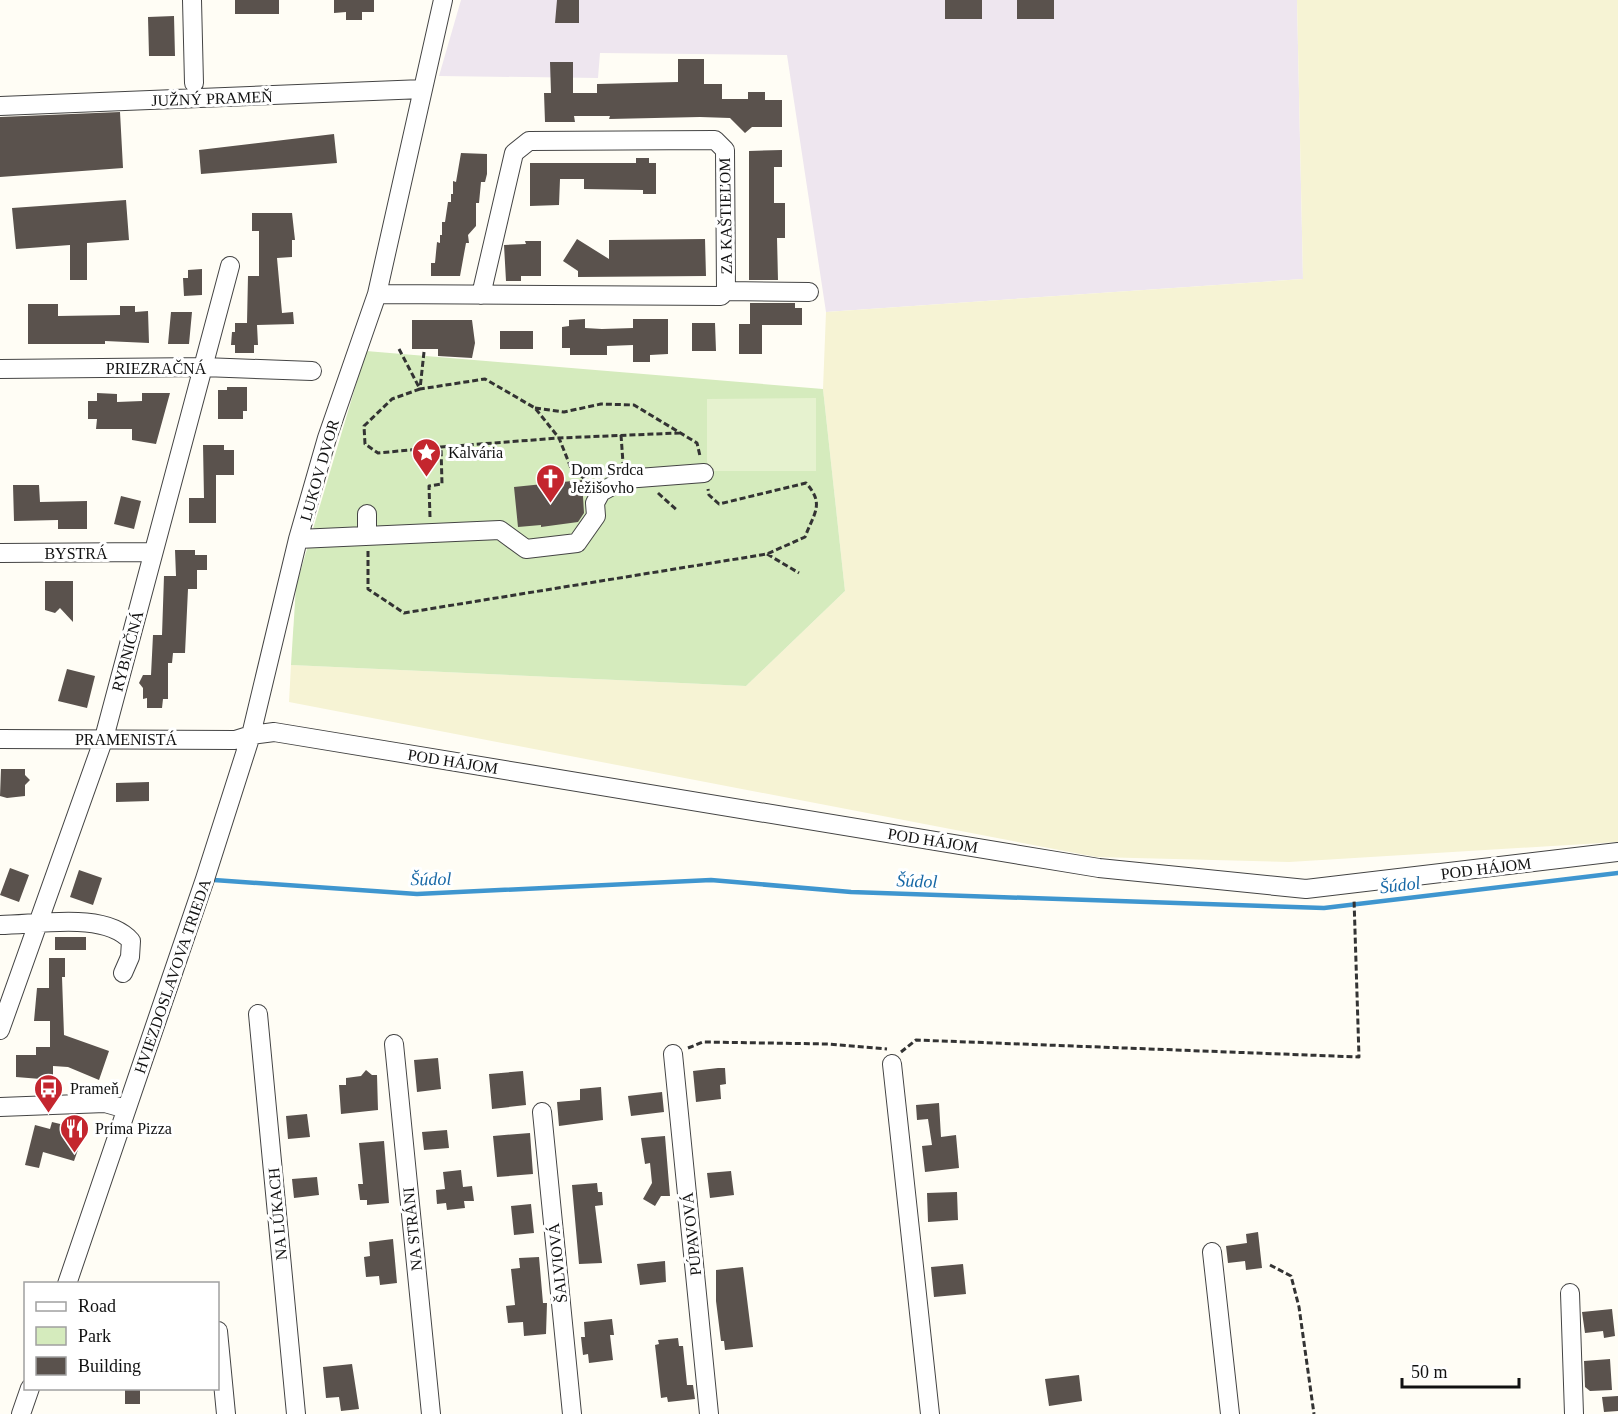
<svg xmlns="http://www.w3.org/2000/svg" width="1618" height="1414" viewBox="0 0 1618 1414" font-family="Georgia,serif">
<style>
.industrial{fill:#eee6ef}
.farmland{fill:#f6f3d4}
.green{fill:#d5ebbd}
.pitch{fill:#e6f2cf}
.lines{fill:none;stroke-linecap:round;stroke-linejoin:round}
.stream{stroke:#3f96cf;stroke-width:4.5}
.building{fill:#5a524d}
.minor-casing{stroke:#444;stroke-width:20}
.path{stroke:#333;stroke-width:3;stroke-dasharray:6 3;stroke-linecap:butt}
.minor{stroke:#fff;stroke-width:18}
.labels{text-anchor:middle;stroke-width:6;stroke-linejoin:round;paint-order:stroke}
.street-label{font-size:16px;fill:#111;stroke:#fff}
.poi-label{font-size:16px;fill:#111;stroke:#fff;text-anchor:start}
.water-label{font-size:18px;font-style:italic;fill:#1768a6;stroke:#fff}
</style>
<rect width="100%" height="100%" fill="#fffdf5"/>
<path class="industrial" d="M461,0H1297L1303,279L826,312L787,55L600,53L598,78L439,76Z"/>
<path class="farmland" d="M1297,0H1618V842L1289,862L1096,857L289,702L291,665L746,686L845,591L823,389L826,312L1303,279Z"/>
<path class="green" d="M366,351L823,389L845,591L746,686L291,665L296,586Z"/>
<path class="pitch" d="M816,398V471H707V399Z"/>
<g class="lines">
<path class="stream" d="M214,880L417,894L711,880L851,892L1324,908L1618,873"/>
</g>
<path class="building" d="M235,0H279V14H235Z
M334,0H374V12H362V20H346V12L334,13Z
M557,0H579V23H555Z
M945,0H982V19H945Z
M1017,0H1054V19H1017Z
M174,16L175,56H149L148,17Z
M678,59H704V84H722V99H748V92H765V100H782V127H752L745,133L730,118L700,117L609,119L610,116H574L575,122H545L544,93H551L550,62H573V93H597V84L678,82Z
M120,112L123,168L0,177V117Z
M334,134L337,163L201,174L199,150Z
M782,150V167H774V203H785V238H777L778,280H749V151Z
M461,153L487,154V174L485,182H481L479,203H476V226L468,235L469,243H466L460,276H431V263H435L437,242L440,243V235H442V222H445L448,202H451V194H453V181L456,182Z
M636,158H649V163H656V194H643V190L584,189V179H560L559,205L530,206V163H636Z
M126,200L129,240L87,243V280H70V245L16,249L12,208Z
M252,213H292L295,240H292V257L277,258L282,313L293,312L294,324L257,325L258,345H254V353H235V345H231L232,332H235V323H247L248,276H259V231H252Z
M577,239L609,259V240L705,239L706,276L578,277V271L563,261Z
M525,241H541V276H521V281H506L504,245L526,244Z
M202,269V295L184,296L183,278H188V270Z
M750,303H795V308H802V325H762V354H739V324H750Z
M28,304H58V316L120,315V306H135V312L148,311L149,343L105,341V344H28Z
M171,312H192L189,344H168Z
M585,319V328L602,329L633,328V319H668V354L650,355V362H633V345L607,346V355H570V348H562V327L569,326V320Z
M412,320H472L475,343L472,358L438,356V349H412Z
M692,323H715L716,351H692Z
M500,331H533V349H500Z
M227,387H247V411H243V419H218V390H227Z
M97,393L117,394V402L142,401V393H170L156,444L132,440V429H96L97,419H88V401H97Z
M203,445H224V450H234V475H216V523H189V498H204Z
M582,480L584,513L578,522L541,527V525L518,527L514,487Z
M13,485H39L40,502L87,501V529H58V520L14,521Z
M121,496L141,501L134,529L114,524Z
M175,550H195V555H207V570H197V589H188L185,653H173L172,663H168V699H163L162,708H147V698L143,699V688L139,683L143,675H151L153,635H162L164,576H176Z
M45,581H73V622L60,608L55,613L45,610Z
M67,669L95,676L87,708L58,701Z
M1,769H25V775L30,780L25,785V796L7,798L0,796Z
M149,782V801L116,802V783Z
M10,868L29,875L19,902L0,895Z
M79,870L102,878L93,905L70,897Z
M55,937H86V950H55Z
M49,958H65V977H62L64,1035L109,1051L99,1080L68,1067L53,1066V1080L16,1077V1055H36V1047H50V1021H34L37,988H49Z
M438,1058L441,1089L417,1092L414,1060Z
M718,1068H725L726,1084L720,1085L721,1099L696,1102L693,1071Z
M366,1070L372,1075H377L378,1110L341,1114L339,1085H346V1078L361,1076Z
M523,1071L526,1105L492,1109L489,1074Z
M601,1087L603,1120L559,1126L557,1102L580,1100V1089Z
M662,1092L664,1112L631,1116L628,1096Z
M939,1103L941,1137L956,1135L959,1168L925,1172L922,1146L932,1145L928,1119L917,1120L916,1105Z
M307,1114L310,1137L288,1139L286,1116Z
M52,1122L85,1130L74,1161L43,1152L39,1168L25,1165L35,1125L50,1129Z
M447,1130L449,1148L424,1150L422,1132Z
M530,1133L533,1174L497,1177L493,1136Z
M665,1136L670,1196H661L655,1206L643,1199L652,1183L650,1163L645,1164L641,1138Z
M384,1141L389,1203L367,1205V1200H360L358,1184H363L359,1143Z
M461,1170L463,1187L472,1186L474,1201H464L465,1208L447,1210L446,1203L437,1204L436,1190L445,1189L443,1172Z
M731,1171L734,1195L710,1198L707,1173Z
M317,1177L319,1195L294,1198L292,1179Z
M597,1183L598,1192H602L603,1205L595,1206L602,1263L579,1264L572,1185Z
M957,1192L958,1220L928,1222L927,1193Z
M531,1204L534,1233L514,1235L511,1206Z
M1258,1232L1262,1268L1246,1270L1245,1261L1228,1263L1226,1246L1247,1243L1246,1234Z
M393,1239L397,1283L380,1285L379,1276L366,1277L364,1257L370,1256L369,1242Z
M539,1257L543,1303H547L546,1334L524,1336L523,1322L508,1323L506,1306L515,1305L511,1269L520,1268L519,1258Z
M665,1261L666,1282L640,1285L637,1264Z
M963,1264L966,1294L934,1297L931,1267Z
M743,1267L753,1347L725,1350L724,1341H721L716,1301V1270Z
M1612,1309L1615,1336L1604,1338L1603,1331L1585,1333L1582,1312Z
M612,1319L614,1335H610L613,1360L589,1363L588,1354L583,1355L581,1337H585L584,1322Z
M678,1338L679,1346H683L687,1385H693L695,1399L668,1402L667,1397L661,1398L655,1345L659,1344L658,1340Z
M1610,1359L1612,1390L1590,1391L1585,1387L1584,1361Z
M352,1364L359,1409L341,1411L339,1397L326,1398L323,1367Z
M1079,1375L1082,1401L1049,1406L1045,1379Z
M125,1389H140V1404H125Z
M1618,1396V1411L1604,1412L1602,1397Z"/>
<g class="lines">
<defs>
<path id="minor" d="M192,0L194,83
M0,106L423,89
M726,291L809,292
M377,294L721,296L726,291L725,150L715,140L529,141L514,153L481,295
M0,369L203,367L312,371
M367,514V536
M298,539L500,530L526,549L577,543L596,516L595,503L601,492L625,479L704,473
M0,553L153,552
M0,739L235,740L251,735L274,732L1099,868L1306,889L1618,852
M0,925C37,925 105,911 131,941L130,957L123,973
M258,1014L296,1414
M0,1030L104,738L230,266
M394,1044L431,1414
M673,1054L709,1414
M892,1064L930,1414
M0,1107L105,1103L126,1109
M542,1112L572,1414
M1212,1252L1230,1414
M67,1284L205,879L251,735L298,539L327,438L377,294L443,0
M1570,1293L1574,1414
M218,1331L226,1414
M21,1414L30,1388"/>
</defs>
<use href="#minor" class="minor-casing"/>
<path class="path" d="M399,349L420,389L392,399L364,426L365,444L378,453L441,447
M424,352L420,389L485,379L535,408L559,438L571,468L590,483
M535,408L564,412L601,404L634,405L697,443L700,456
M621,435L623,463
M658,493L678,511
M430,517L429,486L442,484L441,447L559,438L680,433
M368,551V589L404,613L767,554L805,537C814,513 825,504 806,483L719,504L709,495L708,489
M767,554L799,573
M688,1048L703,1042L829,1044L887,1049
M901,1052L916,1040L1359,1057L1354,899
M1270,1265L1291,1276L1299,1307L1314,1414"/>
<use href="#minor" class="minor"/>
</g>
<defs>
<symbol id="sight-pin" viewBox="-11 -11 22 30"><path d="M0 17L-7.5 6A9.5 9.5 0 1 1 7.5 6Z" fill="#c4262e" stroke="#fff"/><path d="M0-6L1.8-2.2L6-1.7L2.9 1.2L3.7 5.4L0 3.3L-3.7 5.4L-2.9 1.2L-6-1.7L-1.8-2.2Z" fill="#fff"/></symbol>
<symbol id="church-pin" viewBox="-11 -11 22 30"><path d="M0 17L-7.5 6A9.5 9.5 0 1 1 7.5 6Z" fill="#c4262e" stroke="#fff"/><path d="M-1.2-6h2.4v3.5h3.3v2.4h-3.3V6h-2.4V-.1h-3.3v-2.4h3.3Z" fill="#fff"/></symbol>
<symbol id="bus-pin" viewBox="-11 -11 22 30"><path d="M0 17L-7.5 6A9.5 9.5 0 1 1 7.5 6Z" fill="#c4262e" stroke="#fff"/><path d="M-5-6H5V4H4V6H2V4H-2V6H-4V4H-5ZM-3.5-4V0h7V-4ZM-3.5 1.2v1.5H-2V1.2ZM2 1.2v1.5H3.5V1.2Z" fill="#fff"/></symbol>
<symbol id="restaurant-pin" viewBox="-11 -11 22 30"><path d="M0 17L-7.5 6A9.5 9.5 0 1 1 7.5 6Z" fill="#c4262e" stroke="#fff"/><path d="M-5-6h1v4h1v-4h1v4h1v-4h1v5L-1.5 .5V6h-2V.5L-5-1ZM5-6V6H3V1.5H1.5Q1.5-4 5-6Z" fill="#fff"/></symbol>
</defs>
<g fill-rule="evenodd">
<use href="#sight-pin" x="410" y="436" width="33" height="45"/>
<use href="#church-pin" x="534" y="462" width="33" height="45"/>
<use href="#bus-pin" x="32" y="1072" width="33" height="45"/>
<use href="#restaurant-pin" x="58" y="1112" width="33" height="45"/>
</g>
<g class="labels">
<g class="street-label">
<text transform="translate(212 98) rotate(-2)" y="6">JUŽNÝ PRAMEŇ</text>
<text transform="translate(725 216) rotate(-91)" y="6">ZA KAŠTIEĽOM</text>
<text x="156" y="374">PRIEZRAČNÁ</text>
<text transform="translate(319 470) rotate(-74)" y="6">LUKOV DVOR</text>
<text x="76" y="559">BYSTRÁ</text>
<text transform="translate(127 651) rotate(-75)" y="6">RYBNIČNÁ</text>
<text x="126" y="745">PRAMENISTÁ</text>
<text transform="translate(453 761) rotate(9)" y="6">POD HÁJOM</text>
<text transform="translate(933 840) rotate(9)" y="6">POD HÁJOM</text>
<text transform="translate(1486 868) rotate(-7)" y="6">POD HÁJOM</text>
<text transform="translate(172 976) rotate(-71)" y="6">HVIEZDOSLAVOVA TRIEDA</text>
<text transform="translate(277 1214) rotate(-95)" y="6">NA LÚKACH</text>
<text transform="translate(412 1229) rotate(-96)" y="6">NA STRÁNI</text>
<text transform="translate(691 1234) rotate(-96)" y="6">PÚPAVOVÁ</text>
<text transform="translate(557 1263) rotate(-96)" y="6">ŠALVIOVÁ</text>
</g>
<g class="poi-label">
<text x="448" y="458">Kalvária</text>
<text x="571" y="475">Dom Srdca<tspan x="571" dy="18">Ježišovho</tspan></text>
<text x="70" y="1094">Prameň</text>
<text x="95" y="1134">Prima Pizza</text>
</g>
<g class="water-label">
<text transform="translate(431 879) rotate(-1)" y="6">Šúdol</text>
<text transform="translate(917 881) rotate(2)" y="6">Šúdol</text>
<text transform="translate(1400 885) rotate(-7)" y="6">Šúdol</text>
</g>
</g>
<rect x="24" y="1282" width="195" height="108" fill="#ffffff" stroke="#a0a0a0" stroke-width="1.5"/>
<rect x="36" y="1302" width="30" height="9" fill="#ffffff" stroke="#a0a0a0" stroke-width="1.5"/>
<text x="78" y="1312" font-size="18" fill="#111111">Road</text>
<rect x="36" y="1327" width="30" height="18" fill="#d5ebbd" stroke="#a0a0a0" stroke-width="1.5"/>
<text x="78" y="1342" font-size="18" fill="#111111">Park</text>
<rect x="36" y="1357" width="30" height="18" fill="#5a524d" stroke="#a0a0a0" stroke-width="1.5"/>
<text x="78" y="1372" font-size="18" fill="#111111">Building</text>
<path d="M1402 1378v9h117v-9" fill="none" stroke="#111111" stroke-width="3"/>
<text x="1411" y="1378" font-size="18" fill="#111111" stroke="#ffffff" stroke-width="4.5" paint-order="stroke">50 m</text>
</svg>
